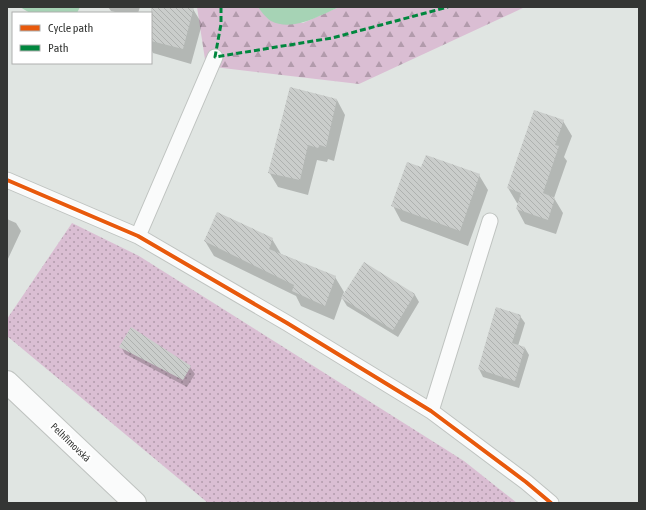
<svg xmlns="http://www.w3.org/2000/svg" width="646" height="510" viewBox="0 0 646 510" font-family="'Asap Condensed',sans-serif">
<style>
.forest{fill:url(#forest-firs)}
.garden{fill:url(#garden-dots)}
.water{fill:#a6d3b5}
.shadow{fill:#0003}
.building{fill:url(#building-back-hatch)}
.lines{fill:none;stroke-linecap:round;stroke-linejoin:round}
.service-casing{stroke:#bfc3c0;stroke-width:17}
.secondary-casing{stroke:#bfc3c0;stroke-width:24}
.service{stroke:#fafbfb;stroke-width:15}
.secondary{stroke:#fafbfb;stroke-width:22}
.quiet{stroke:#00873e;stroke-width:3;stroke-dasharray:6 3;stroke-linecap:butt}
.cycleway-casing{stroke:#fff;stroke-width:6}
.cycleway{stroke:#e8590c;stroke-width:4}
.labels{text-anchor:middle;stroke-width:4;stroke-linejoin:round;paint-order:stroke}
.street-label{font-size:10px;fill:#343634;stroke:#fff}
</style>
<defs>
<pattern id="forest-firs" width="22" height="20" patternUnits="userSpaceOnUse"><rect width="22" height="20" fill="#dabed3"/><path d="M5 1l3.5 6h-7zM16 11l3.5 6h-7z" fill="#b29bac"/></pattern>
<pattern id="garden-dots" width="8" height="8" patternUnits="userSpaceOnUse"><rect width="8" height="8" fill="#dabed3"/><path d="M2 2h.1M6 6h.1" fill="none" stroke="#b29bac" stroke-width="1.8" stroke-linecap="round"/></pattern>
<pattern id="building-back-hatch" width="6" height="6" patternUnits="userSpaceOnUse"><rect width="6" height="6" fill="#cacdcb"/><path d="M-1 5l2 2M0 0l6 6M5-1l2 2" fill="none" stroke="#aeb1af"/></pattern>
</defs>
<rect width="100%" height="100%" fill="#e0e5e2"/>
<path class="forest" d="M197,7H258L270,20L303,23L339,7H525L359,84L206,66Z"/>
<path class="garden" d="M72,223L139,256L464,461L517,503H208L7,336V319Z"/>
<path class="water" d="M20,7H80L77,13H30Z
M258,7H339C319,16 292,32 271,21C266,18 261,11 258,7Z"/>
<path class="shadow" d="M108,7H140L138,13H119L111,11Z
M153,7H186L193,9L202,24L191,64L153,53L151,49V14Z
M290,88L337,100L345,115L334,161L328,159L327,162L317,160L308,195L278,187L269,172Z
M563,121L572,136L564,157L567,161L554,198L563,213L556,234L525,224L517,209L519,204L517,203L508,188Z
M479,175L488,190L468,246L401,221L393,206Z
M7,219L16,223L21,231L7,261Z
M272,239L281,254L335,277L344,292L334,320L301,306L296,296L214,256L205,241Z
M415,295L419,302L398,337L347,306L342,298Z
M496,308L520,316L525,323L518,346L525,348L529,355L519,388L483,377L479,369Z
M121,347L190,367L195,374L187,387L125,354Z"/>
<path class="building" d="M151,7H194L183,49L151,41Z
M290,87L337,99L326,147L320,145L318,148L308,145L300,180L268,173Z
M534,110L564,120L555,145L559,146L543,193L555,198L548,220L516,209L521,193L507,188Z
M426,155L480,174L460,231L391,206L407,162L421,167Z
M217,212L273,238L269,249L336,276L325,306L292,291L294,285L204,241Z
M364,262L415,294L393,330L341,298Z
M496,307L521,315L512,343L525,347L515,381L478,369Z
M131,327L191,366L183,380L119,347Z"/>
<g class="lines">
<defs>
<path id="service" d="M7,180L138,236L287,323L431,411L526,482L551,503
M138,236L215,57
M431,411L490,221"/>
<path id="secondary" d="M7,382L135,503"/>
</defs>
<use href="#service" class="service-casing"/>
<use href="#secondary" class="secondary-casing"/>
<use href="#service" class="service"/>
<use href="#secondary" class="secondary"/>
<path class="quiet" d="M221,7V24L215,57L332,38L448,7"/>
<defs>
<path id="cycleway" d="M7,180L138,236L287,323L431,411L526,482L551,503"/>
</defs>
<use href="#cycleway" class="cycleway-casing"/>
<use href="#cycleway" class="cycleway"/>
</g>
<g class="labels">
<g class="street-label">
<text transform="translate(71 442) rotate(44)" y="4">Pelhřimovská</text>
</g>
</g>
<rect width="646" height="510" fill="none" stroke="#343634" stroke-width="16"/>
<rect x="12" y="12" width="140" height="52" fill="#ffffff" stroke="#aeafae"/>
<rect x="20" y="25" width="20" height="6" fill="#e8590c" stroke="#aeafae"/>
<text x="48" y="32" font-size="12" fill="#343634">Cycle path</text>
<rect x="20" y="45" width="20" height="6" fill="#00873e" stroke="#aeafae"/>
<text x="48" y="52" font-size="12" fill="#343634">Path</text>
</svg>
